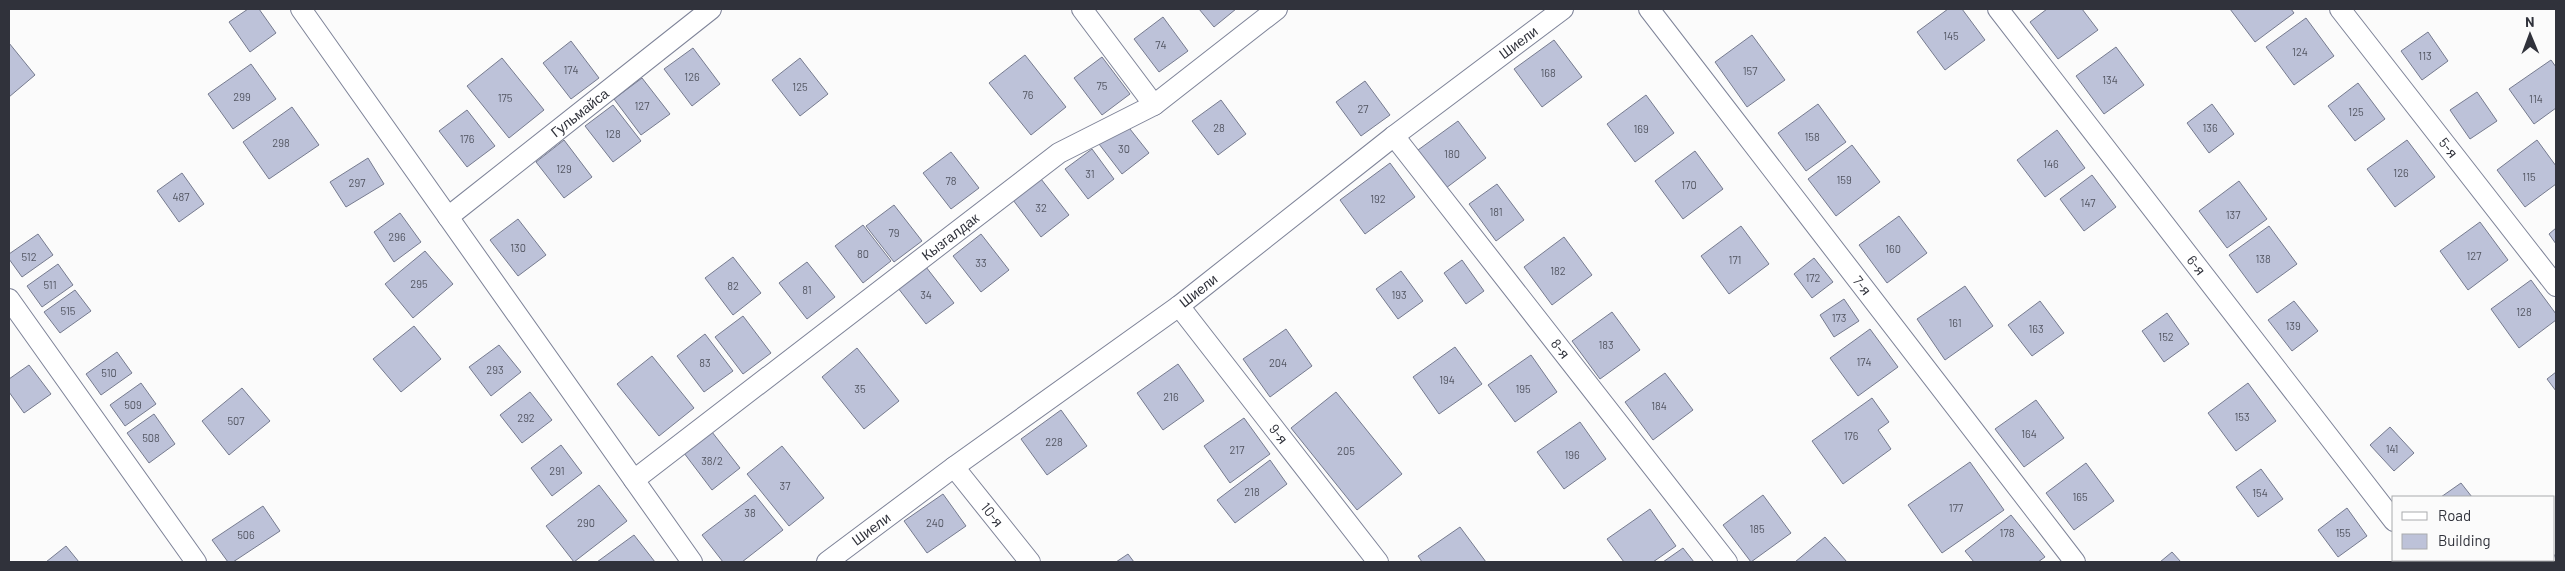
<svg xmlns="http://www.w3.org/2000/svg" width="2565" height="571" viewBox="0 0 2565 571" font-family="Barlow,sans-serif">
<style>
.building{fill:#bdc2d9;stroke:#767b8f}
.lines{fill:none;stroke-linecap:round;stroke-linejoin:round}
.minor-casing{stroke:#7e8398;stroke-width:22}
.minor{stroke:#fff;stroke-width:20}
.labels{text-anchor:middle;stroke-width:4;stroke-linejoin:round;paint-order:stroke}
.number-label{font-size:11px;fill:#535662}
.street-label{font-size:14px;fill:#30323b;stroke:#fbfbfb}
</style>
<rect width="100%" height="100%" fill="#fbfbfb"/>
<path class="building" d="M248,9H259L276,33L250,52L229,22Z
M1199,9H1236L1214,27Z
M1948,9H1962L1985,40L1945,70L1917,32Z
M2047,9H2082L2098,30L2058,59L2030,22Z
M2230,9H2291L2294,13L2255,42Z
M1163,17L1188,51L1159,72L1134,39Z
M2306,18L2334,56L2294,85L2266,47Z
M2428,32L2448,61L2422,80L2401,51Z
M1752,35L1785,80L1747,107L1715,62Z
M1554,40L1582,77L1542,107L1514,69Z
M571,41L599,78L571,99L543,63Z
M9,43L35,75L9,97Z
M2116,47L2144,85L2104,114L2076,76Z
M693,48L720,84L692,106L664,69Z
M1025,55L1066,107L1031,135L989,83Z
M1102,57L1130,94L1102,115L1074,78Z
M502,58L544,110L509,138L467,86Z
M800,58L828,94L800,116L772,80Z
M2551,60L2556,67V108L2534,124L2509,89Z
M251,64L276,99L233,129L208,94Z
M642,78L670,114L641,135L614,99Z
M1365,81L1390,115L1361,136L1336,102Z
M2358,83L2385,119L2355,141L2328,106Z
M2477,92L2497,121L2470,139L2450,110Z
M1646,95L1674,133L1635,162L1607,124Z
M1221,100L1246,134L1218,155L1192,121Z
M1818,104L1846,142L1806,171L1778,133Z
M2212,104L2234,134L2209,153L2187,123Z
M613,105L641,141L613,162L585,126Z
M292,107L319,145L269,179L243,142Z
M467,110L495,146L467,167L439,131Z
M1458,121L1486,158L1446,188L1418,150Z
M1126,124L1149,153L1122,174L1099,144Z
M2057,130L2085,168L2045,197L2017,160Z
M564,140L592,177L564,198L536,162Z
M2407,140L2435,177L2395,207L2367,169Z
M2537,140L2556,166V184L2525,207L2497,170Z
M1852,145L1880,182L1836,216L1808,179Z
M1092,149L1114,179L1088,199L1065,169Z
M1695,151L1723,189L1683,219L1655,181Z
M951,152L979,188L951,209L923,173Z
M368,158L384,184L346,207L330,182Z
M1390,163L1415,197L1365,234L1340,200Z
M182,173L204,204L179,222L157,191Z
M2092,175L2116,207L2084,231L2060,199Z
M1041,179L1069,215L1041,237L1013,200Z
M2239,181L2267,219L2227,248L2199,211Z
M1497,184L1524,220L1496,241L1469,204Z
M894,205L922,241L894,262L866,226Z
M400,213L421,242L394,262L374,232Z
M1899,216L1927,253L1887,283L1859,245Z
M518,219L546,255L518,276L490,240Z
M2480,222L2508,260L2468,290L2440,251Z
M863,225L891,261L863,283L835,246Z
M1741,226L1769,264L1729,294L1701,256Z
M2269,226L2297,264L2257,293L2229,255Z
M2556,228V244L2549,234Z
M38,234L53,255L22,277L9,259V254Z
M981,234L1009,270L981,292L953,256Z
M1564,237L1592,275L1552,305L1524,267Z
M425,251L453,284L413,318L385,284Z
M733,257L761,293L733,315L705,278Z
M1814,258L1833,282L1812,298L1794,274Z
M1462,260L1484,291L1466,304L1444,273Z
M807,262L835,297L807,319L779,283Z
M58,264L73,285L42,307L27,286Z
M926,267L954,303L926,324L898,288Z
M1401,271L1423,301L1398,319L1376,289Z
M2531,280L2556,314V320L2519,348L2491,309Z
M1965,286L1993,326L1945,360L1917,319Z
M75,290L91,311L60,333L44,312Z
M1844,299L1859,321L1834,337L1820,315Z
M2040,301L2064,333L2032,356L2008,325Z
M2294,301L2318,331L2292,351L2268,320Z
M1612,312L1640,350L1600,379L1572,341Z
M2167,313L2189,344L2164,362L2142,331Z
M743,316L771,353L743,374L715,337Z
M414,326L441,359L401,392L373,359Z
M1286,329L1312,366L1270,397L1243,359Z
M1870,329L1898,367L1858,396L1830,358Z
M705,334L733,371L704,392L677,356Z
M499,345L521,372L491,396L469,367Z
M1455,347L1482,384L1439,414L1413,377Z
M857,348L899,401L864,429L822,377Z
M117,352L132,373L101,395L86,374Z
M1531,355L1557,392L1515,422L1488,385Z
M652,356L694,408L659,436L617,384Z
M1178,364L1204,401L1163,430L1137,393Z
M29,365L51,394L24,413L9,392V379Z
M2556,372V391L2547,379Z
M1665,373L1693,410L1653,440L1625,402Z
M141,383L156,404L125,426L110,405Z
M2248,383L2276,421L2236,451L2208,413Z
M242,388L270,421L229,455L202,421Z
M530,392L552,420L522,443L500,415Z
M1336,392L1402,474L1357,510L1291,428Z
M1872,398L1889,422L1878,430L1891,449L1843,484L1812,441Z
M2036,400L2064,438L2024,467L1995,429Z
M1061,410L1087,446L1047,475L1021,439Z
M154,414L175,444L149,463L127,433Z
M1244,418L1270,454L1230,483L1204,446Z
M1580,422L1606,459L1564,489L1537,452Z
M2390,427L2414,453L2394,471L2370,445Z
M712,432L740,468L712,490L684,453Z
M561,445L582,473L552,496L531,468Z
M782,446L824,498L789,526L747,474Z
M1270,460L1287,484L1235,523L1217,500Z
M1970,462L2004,510L1942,553L1908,505Z
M2086,463L2114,501L2074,530L2046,493Z
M2261,469L2283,499L2258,517L2236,487Z
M2461,483L2472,497H2441Z
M599,485L627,521L574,562L546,526Z
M943,494L966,526L927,553L904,521Z
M755,495L783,530L742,562H723L702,535Z
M1763,495L1791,533L1751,562L1723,525Z
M263,506L280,531L233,562H228L212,540Z
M2347,508L2367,536L2338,557L2318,530Z
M1650,509L1676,546L1653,562H1624L1607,539Z
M2011,515L2045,557L2038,562H1974L1965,551Z
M1460,527L1486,562H1422L1418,556Z
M634,535L655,562H597Z
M1825,537L1847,562H1795Z
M66,546L79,562H46Z
M1683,548L1694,562H1663Z
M2172,552L2181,562H2160Z
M1128,554L1134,562H1116Z"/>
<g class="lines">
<defs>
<g id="minor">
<path d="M301,9L692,562"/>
<path d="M1082,9L1154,105"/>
<path id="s1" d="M1649,9L2075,562"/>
<path id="s2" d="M1998,9L2394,521"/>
<path id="s3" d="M2340,9L2556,286"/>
<path id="s4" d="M1394,136L1727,562"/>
<path id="s5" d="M448,217L711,9"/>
<path d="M9,299L196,562"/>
<path id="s6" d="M1179,306L1378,562"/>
<path id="s7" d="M954,467L1030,562"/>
<path id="s8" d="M634,480L1059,153L1154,105L1277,9"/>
<path d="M2424,560L2426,562"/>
<path id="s9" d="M827,562L954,467L1179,306L1394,136L1563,9"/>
<path d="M2541,562L2545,560"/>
</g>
</defs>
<use href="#minor" class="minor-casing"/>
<use href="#minor" class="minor"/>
</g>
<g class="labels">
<g class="number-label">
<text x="1951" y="40">145</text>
<text x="1161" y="49">74</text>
<text x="2300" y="56">124</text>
<text x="2425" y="60">113</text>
<text x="571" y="74">174</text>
<text x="1750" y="75">157</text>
<text x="1548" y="77">168</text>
<text x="692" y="81">126</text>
<text x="2110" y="84">134</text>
<text x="1102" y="90">75</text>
<text x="800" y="91">125</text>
<text x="1028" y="99">76</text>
<text x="242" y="101">299</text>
<text x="505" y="102">175</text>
<text x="2536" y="103">114</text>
<text x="642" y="110">127</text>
<text x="1363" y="113">27</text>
<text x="2356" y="116">125</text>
<text x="1219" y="132">28</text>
<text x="2210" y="132">136</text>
<text x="1641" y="133">169</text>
<text x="613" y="138">128</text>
<text x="1812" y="141">158</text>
<text x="467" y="143">176</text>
<text x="281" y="147">298</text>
<text x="1124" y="153">30</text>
<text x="1452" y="158">180</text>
<text x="2051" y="168">146</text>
<text x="564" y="173">129</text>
<text x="2401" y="177">126</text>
<text x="1090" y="178">31</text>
<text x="2529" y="181">115</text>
<text x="1844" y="184">159</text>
<text x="951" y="185">78</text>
<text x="357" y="187">297</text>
<text x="1689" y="189">170</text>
<text x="181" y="201">487</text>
<text x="1378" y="203">192</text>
<text x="2088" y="207">147</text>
<text x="1041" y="212">32</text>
<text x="1496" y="216">181</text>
<text x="2233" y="219">137</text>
<text x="894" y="237">79</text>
<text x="397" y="241">296</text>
<text x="518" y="252">130</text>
<text x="1893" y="253">160</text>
<text x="863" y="258">80</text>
<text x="2474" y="260">127</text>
<text x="29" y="261">512</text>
<text x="2263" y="263">138</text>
<text x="1735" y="264">171</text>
<text x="981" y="267">33</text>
<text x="1558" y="275">182</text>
<text x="1813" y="282">172</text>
<text x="419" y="288">295</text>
<text x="50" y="289">511</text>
<text x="733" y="290">82</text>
<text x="807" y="294">81</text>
<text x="926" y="299">34</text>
<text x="1399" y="299">193</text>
<text x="68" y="315">515</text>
<text x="2524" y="316">128</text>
<text x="1839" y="322">173</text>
<text x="1955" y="327">161</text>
<text x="2293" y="330">139</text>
<text x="2036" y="333">163</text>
<text x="2166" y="341">152</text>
<text x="1606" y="349">183</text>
<text x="1864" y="366">174</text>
<text x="705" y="367">83</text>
<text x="1278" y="367">204</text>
<text x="495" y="374">293</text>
<text x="109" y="377">510</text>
<text x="1447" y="384">194</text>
<text x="860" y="393">35</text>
<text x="1523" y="393">195</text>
<text x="1171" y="401">216</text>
<text x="133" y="409">509</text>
<text x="1659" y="410">184</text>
<text x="2242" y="421">153</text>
<text x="526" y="422">292</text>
<text x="236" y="425">507</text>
<text x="2029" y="438">164</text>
<text x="1851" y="440">176</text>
<text x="151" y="442">508</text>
<text x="1054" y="446">228</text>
<text x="2392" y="453">141</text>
<text x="1237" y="454">217</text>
<text x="1346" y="455">205</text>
<text x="1572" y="459">196</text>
<text x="712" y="465">38/2</text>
<text x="557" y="475">291</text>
<text x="785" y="490">37</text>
<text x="1252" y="496">218</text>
<text x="2260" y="497">154</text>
<text x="2080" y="501">165</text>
<text x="1956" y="512">177</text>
<text x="750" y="517">38</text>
<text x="586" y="527">290</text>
<text x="935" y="527">240</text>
<text x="1757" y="533">185</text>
<text x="2007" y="537">178</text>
<text x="2343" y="537">155</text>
<text x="246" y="539">506</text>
</g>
<g class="street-label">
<text dy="5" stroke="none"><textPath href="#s9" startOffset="865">Шиели</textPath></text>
<text dy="5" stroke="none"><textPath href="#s5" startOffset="168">Гульмайса</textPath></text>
<text dy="5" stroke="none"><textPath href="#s3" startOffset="176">5-я</textPath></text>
<text dy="5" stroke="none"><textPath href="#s8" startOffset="399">Кызгалдак</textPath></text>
<text dy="5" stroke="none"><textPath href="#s2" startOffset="324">6-я</textPath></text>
<text dy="5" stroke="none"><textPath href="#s1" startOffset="349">7-я</textPath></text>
<text dy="5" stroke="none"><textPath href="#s9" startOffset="460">Шиели</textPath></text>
<text dy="5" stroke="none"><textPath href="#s4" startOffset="270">8-я</textPath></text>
<text dy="5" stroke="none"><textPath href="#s6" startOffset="162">9-я</textPath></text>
<text dy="5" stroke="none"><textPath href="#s7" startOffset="61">10-я</textPath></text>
<text dy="5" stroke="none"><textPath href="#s9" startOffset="55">Шиели</textPath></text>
</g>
</g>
<rect width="2565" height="571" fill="none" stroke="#30323b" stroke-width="20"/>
<rect x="2392" y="496" width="162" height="65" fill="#fbfbfb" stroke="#aaabae"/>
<rect x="2402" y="512" width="25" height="8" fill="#ffffff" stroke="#aaabae"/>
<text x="2438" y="521" font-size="15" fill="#30323b">Road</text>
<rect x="2402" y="534" width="25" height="15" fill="#bdc2d9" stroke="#aaabae"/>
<text x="2438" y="546" font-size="15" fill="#30323b">Building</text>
<g transform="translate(2530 35) rotate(359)" stroke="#fbfbfb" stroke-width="4" paint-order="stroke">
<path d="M0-4L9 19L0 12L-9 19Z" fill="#30323b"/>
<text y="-8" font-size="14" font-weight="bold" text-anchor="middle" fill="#30323b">N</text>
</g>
</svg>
